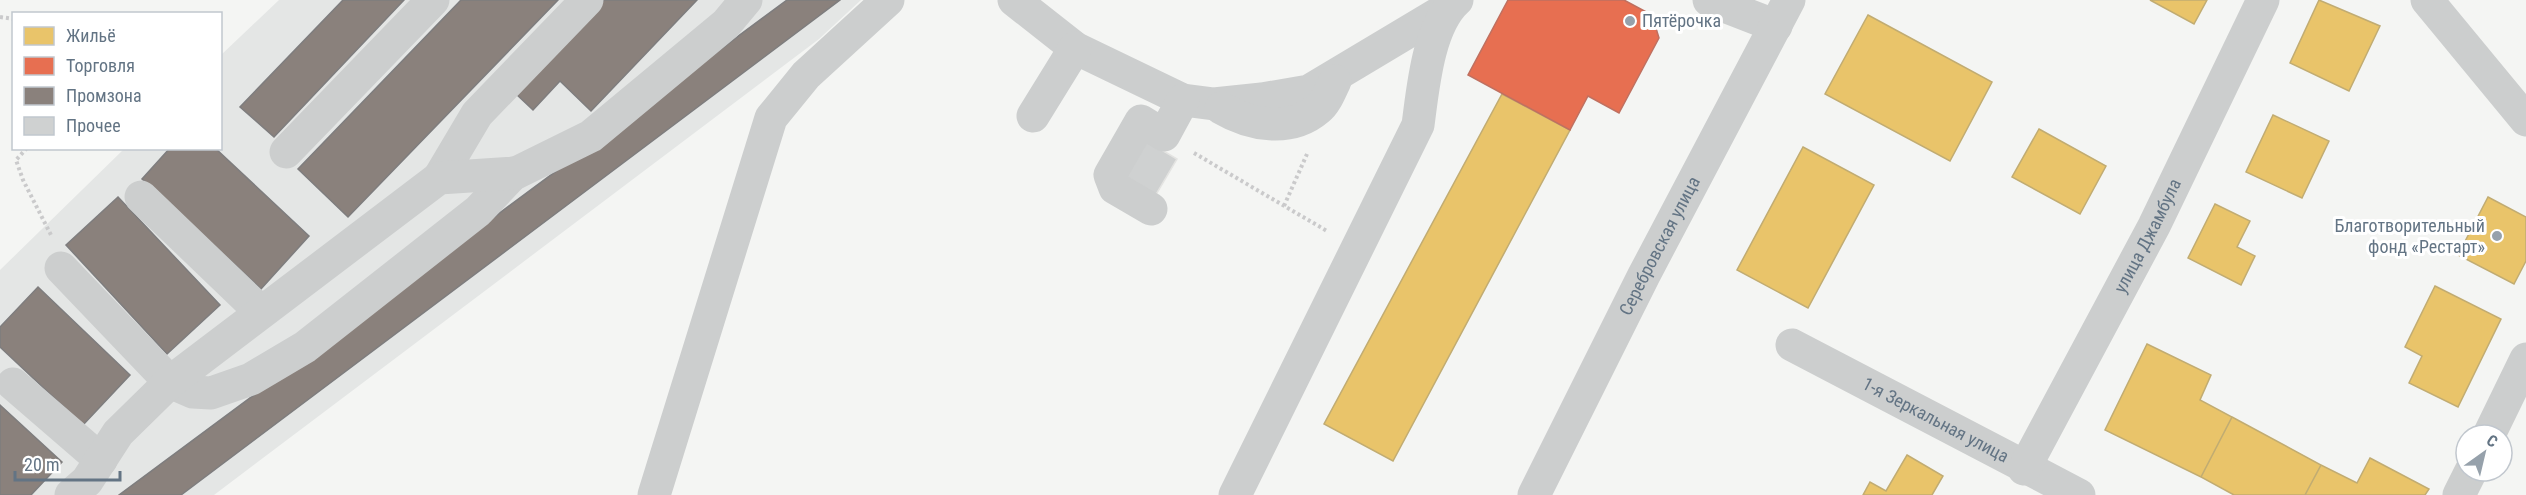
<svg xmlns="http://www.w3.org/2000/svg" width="2526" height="495" viewBox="0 0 2526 495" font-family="'Roboto Condensed',sans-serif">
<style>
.built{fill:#e4e6e5}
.homes{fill:#e9c46a;stroke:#c1ac72;stroke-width:1.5}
.shops{fill:#e76f51;stroke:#bf7060;stroke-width:1.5}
.industry{fill:#8a817c;stroke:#7e7d7e;stroke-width:1.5}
.building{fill:#cfd1d1;stroke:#e4e4e2;stroke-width:1.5}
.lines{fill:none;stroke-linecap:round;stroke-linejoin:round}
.path{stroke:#cacacb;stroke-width:4;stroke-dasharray:3 3;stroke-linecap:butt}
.minor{stroke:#cccece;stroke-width:33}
.poi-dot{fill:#96a1ab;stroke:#fff;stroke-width:2}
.labels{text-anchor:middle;stroke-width:6;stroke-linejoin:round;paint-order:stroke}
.poi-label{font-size:18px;fill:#637484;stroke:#fff;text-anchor:start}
.street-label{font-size:18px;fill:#637484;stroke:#fff}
</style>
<rect width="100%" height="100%" fill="#f4f5f3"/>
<path class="built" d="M279,0H861L819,39L214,495H0V270L124,149L220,148L221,55Z"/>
<path class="homes" d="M2150,0H2207L2194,24Z
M2319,0L2380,26L2349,91L2290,63Z
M1868,15L1992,82L1950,161L1825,94Z
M1502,94L1570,130L1393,461L1324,424Z
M2273,115L2329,141L2302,198L2246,172Z
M2039,129L2106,166L2080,214L2012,177Z
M1803,147L1874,185L1808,308L1737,270Z
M2488,197L2526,217V261L2514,284L2458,255Z
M2215,204L2250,221L2237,247L2255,256L2241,285L2188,258Z
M2435,286L2501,319L2458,407L2409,383L2422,356L2405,347Z
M2147,344L2211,375L2200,400L2232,417L2201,477L2105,430Z
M2232,417L2321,465L2305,495H2234L2201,477Z
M1907,455L1943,476L1932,495H1863L1870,482L1886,491Z
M2370,458L2429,489L2425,495H2305L2321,465L2357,483Z"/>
<path class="shops" d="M1508,0H1624L1652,15L1659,38L1619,113L1588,96L1570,130L1468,75Z"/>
<path class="industry" d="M343,0H404L274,137L240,107Z
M461,0H558L348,217L298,169Z
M604,0H697L591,111L560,81L533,110L515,93Z
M787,0H840L181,495H119Z
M170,148H215L309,236L261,289L142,179Z
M118,197L220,305L167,354L66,245Z
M38,287L130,375L83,425L0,347V327Z
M0,405L62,462L31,495H0Z"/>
<path class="building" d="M1145,140L1177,159L1154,198L1122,180Z"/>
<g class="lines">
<path class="path" d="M0,17L14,19
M27,148L16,160L23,180L52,237
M1194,153L1327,231
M1284,206L1307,154"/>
<g class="minor">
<path d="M1014,0L1075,48L1183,100L1214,104L1262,99L1309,91L1446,9"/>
<path d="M1709,0L1776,26"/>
<path d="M2427,0L2526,120"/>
<path d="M1221,108C1250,125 1290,133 1318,109C1326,103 1331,89 1335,81"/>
<path d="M1033,116L1075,48"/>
<path d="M286,152L433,0"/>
<path d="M439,178L477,114L587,0"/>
<path d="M141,197L261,312"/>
<path d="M1151,209L1115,188L1110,175L1141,121L1164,135L1183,100"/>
<path d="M61,268L170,382L193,392L211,393L251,379L305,347L478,211L514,173"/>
<path id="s1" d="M1792,345L2079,495"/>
<path d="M13,384L101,460"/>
<path d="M2489,435L2526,359"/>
<path id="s2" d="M2024,469L2154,226L2263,0"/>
<path d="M71,495L87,481L118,433L170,382L439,178L516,173L591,136L726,24L746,0"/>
<path d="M654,495L771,118L806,75L888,0"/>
<path d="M1235,495L1418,125C1423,88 1428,26 1457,0"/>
<path id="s3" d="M1534,495L1644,275L1789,0"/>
<path d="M2459,495L2471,471"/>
</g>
</g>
<g class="poi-dot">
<circle cx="1630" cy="21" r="6"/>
<circle cx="2497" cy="236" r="6"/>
</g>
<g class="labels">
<g class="poi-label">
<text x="1642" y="27">Пятёрочка</text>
<text x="2485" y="232" text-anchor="end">Благотворительный<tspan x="2485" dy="21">фонд «Рестарт»</tspan></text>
</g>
<g class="street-label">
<text dy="6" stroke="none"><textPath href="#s2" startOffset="264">улица Джамбула</textPath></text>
<text dy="6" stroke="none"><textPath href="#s3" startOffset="279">Серебровская улица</textPath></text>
<text dy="6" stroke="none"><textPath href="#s1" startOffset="162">1-я Зеркальная улица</textPath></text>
</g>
</g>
<rect x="12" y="12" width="210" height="138" fill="#ffffff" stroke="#c1c7ce" stroke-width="1.5"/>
<rect x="24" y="27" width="30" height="18" fill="#e9c46a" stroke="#c1c7ce" stroke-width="1.5"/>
<text x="66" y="42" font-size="18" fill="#637484">Жильё</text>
<rect x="24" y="57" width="30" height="18" fill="#e76f51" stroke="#c1c7ce" stroke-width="1.5"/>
<text x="66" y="72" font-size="18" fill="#637484">Торговля</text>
<rect x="24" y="87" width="30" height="18" fill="#8a817c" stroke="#c1c7ce" stroke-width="1.5"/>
<text x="66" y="102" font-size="18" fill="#637484">Промзона</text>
<rect x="24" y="117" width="30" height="18" fill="#cfd1d1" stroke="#c1c7ce" stroke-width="1.5"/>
<text x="66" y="132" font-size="18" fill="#637484">Прочее</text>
<g transform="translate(2484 453) rotate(34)"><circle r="28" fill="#ffffff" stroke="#c1c7ce" stroke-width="1.5"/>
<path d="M0-4.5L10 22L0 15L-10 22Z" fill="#96a1ab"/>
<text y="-9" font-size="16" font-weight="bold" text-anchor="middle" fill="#637484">С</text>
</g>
<path d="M15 471v9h105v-9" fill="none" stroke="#637484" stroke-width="3"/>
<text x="24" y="471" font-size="18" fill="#637484" stroke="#ffffff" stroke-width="4.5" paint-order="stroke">20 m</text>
</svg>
